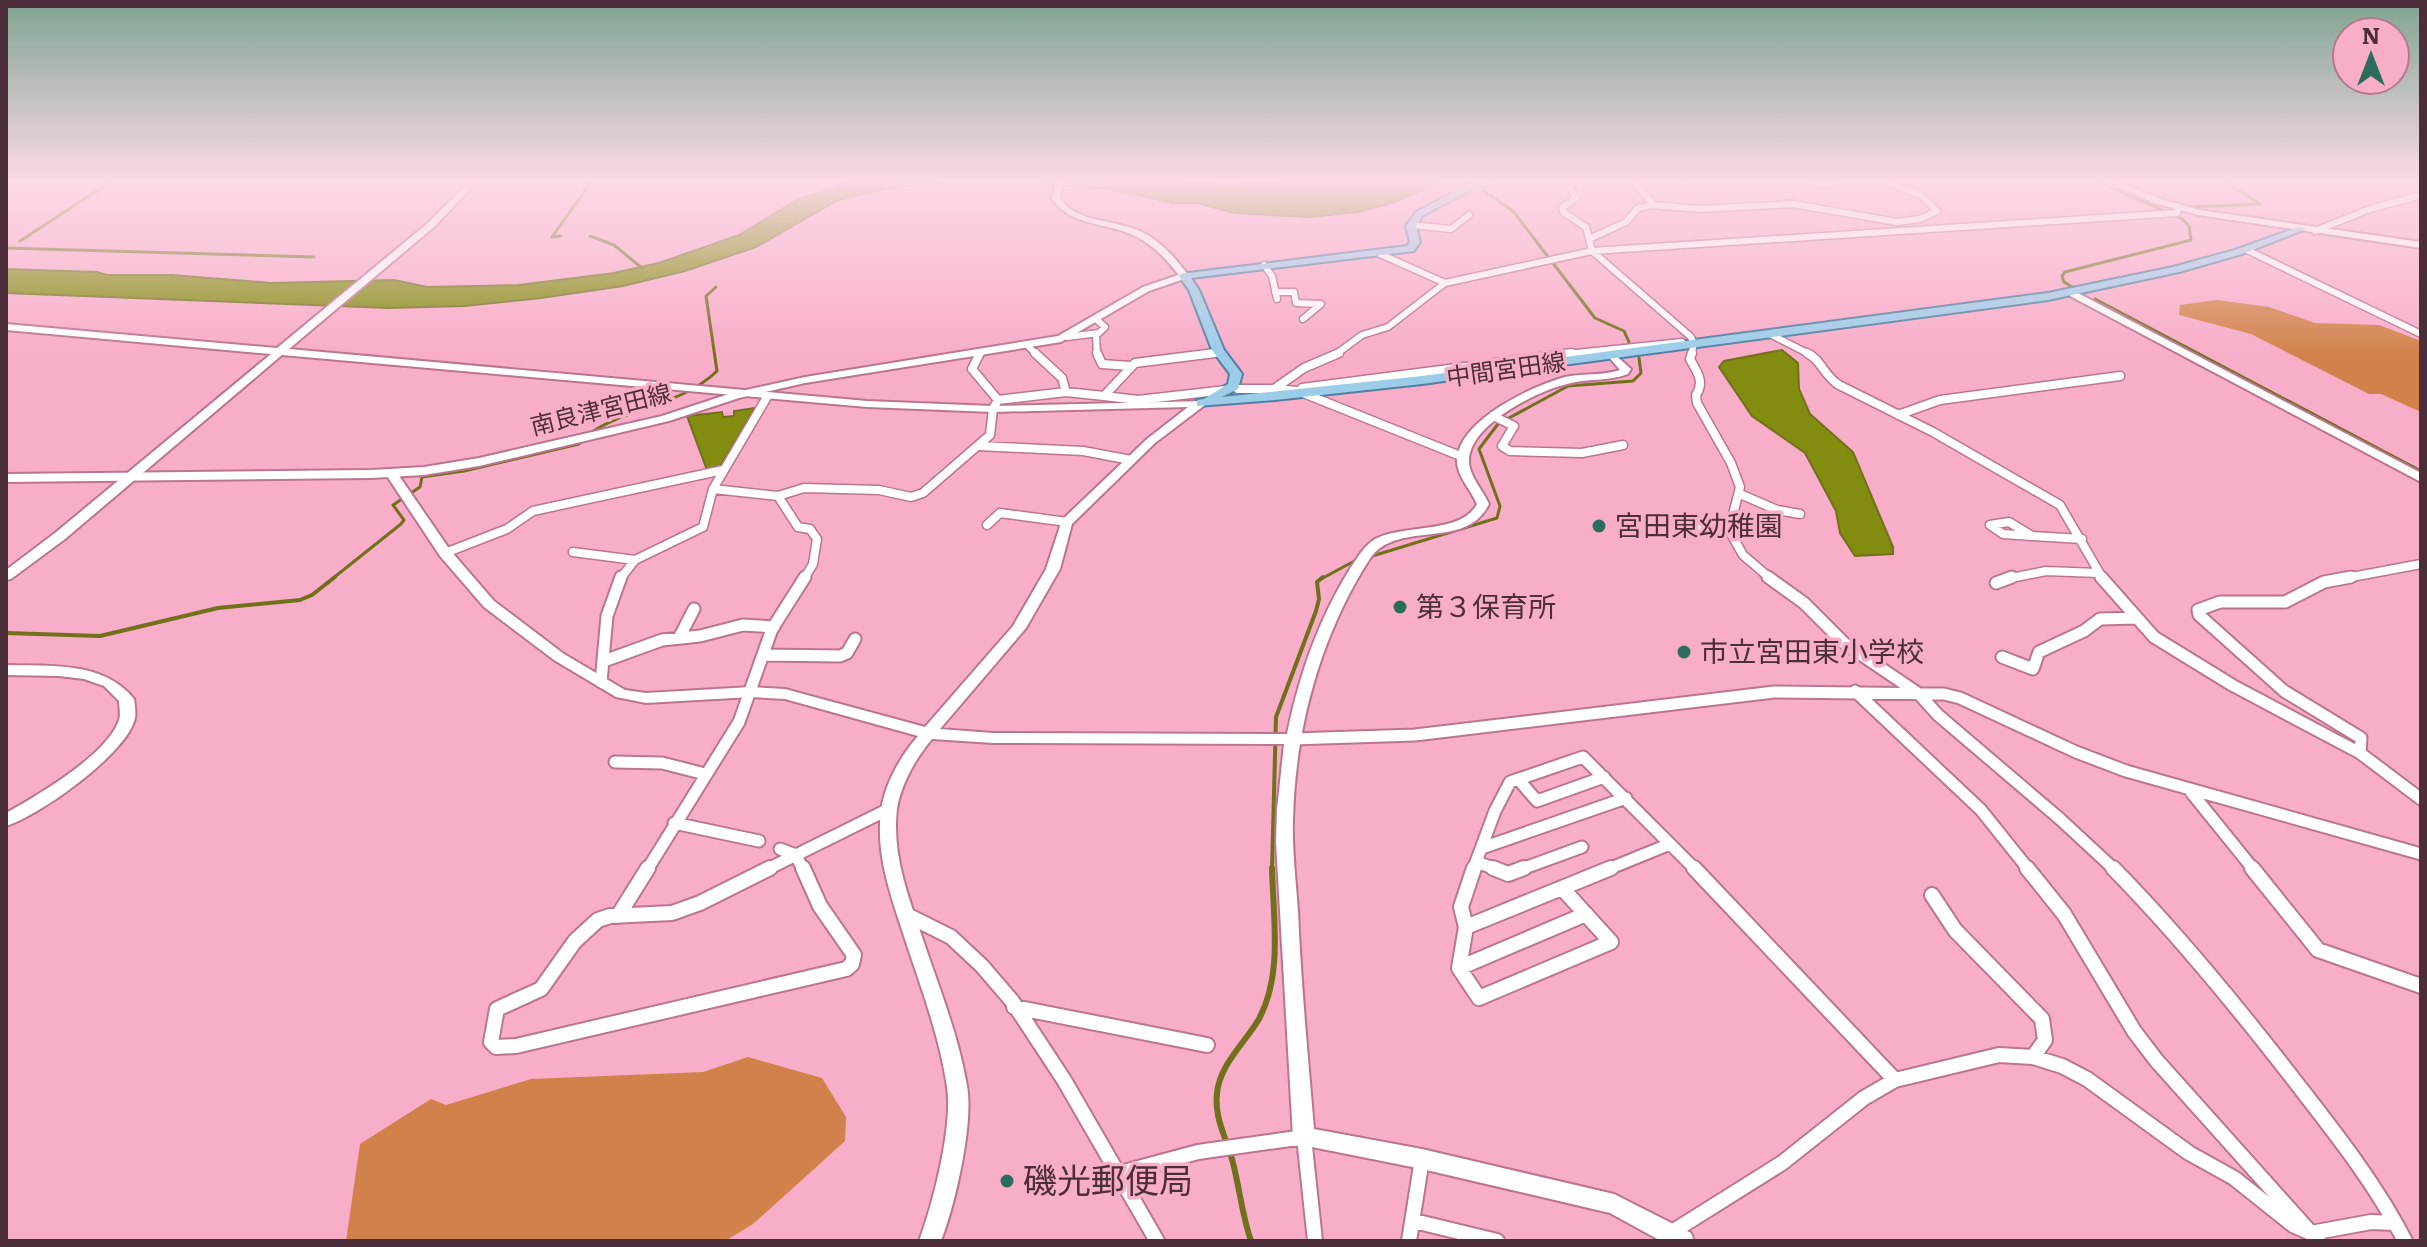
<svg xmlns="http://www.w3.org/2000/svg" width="2427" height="1247" viewBox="0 0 2427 1247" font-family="Literata,'Noto Sans JP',serif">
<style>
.green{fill:#d1824a}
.water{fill:#828c0e;stroke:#72701b;stroke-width:2}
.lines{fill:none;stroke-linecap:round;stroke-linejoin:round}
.stream-far2{stroke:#72701b;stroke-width:3}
.stream-far1{stroke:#72701b;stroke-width:4}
.stream{stroke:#72701b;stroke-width:6}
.minor-far3-casing{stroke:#bb7591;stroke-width:9}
.minor-far2-casing{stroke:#bb7591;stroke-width:11}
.minor-far1-casing{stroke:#bb7591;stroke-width:15}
.minor-casing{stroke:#bb7591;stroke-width:18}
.tertiary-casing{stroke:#bb7591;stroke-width:4}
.secondary-casing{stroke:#bb7591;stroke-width:4}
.primary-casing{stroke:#5380a2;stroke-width:4}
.minor-far3{stroke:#fff;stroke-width:6}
.minor-far2{stroke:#fff;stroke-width:8}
.minor-far1{stroke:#fff;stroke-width:11}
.minor{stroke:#fff;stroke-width:14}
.tertiary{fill:#fff;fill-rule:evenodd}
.secondary{fill:#fff;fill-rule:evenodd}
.primary{fill:#9bcde9;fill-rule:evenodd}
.poi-dot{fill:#2b6d5d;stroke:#f8adc9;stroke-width:3}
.labels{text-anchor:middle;stroke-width:7;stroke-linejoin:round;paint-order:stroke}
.far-street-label{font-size:24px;fill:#4b2e39;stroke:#f8adc9}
.poi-label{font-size:28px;fill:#4b2e39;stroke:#f8adc9;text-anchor:start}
.near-poi-label{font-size:34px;fill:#4b2e39;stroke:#f8adc9;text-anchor:start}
</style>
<rect width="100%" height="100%" fill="#f8adc9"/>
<path class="green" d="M2217,300L2269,307L2315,323L2379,325L2421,341V412L2381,394H2369L2251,334L2179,315L2180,305Z
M748,1057L822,1078L846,1117L845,1141L753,1224L725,1241H346L360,1144L431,1099L446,1105L531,1079L703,1072Z"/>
<path class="water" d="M854,181H951L890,188L838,200L756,247L685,271L623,286L541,298L465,306L389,308L6,293V269L97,272L107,275H172L271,283L394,280L427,287L519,285L614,273L659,263L739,235L797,200Z
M1033,181H1167L1228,185L1304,181H1452H1443L1392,203L1358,212L1309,217L1234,213L1197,203H1173L1106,188L1057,186Z
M1782,350L1798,363L1799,389L1810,414L1853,452L1893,547V554L1855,556L1840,533L1836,511L1805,453L1752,416L1719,367L1724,361Z
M755,408L720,467L707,470L687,416L722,412L723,417L734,416V411Z"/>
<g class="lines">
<path class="stream-far2" d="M1482,190L1513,211L1595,318L1624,331L1629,342
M2189,207L2260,204L2224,181
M561,236L552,237L592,181
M590,236L614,245L642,268
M20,241L112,181
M6,248L314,257
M2074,288L2064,282L2062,276L2065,272L2191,240L2189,226L2182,219L2097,181
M2095,299L2421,471
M589,434C629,406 681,406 717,371L706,296L716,287
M1369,557L1497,518L1500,506L1479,449L1498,424L1568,386L1633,381L1641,373L1639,358
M332,579L401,524L404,520L393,505L420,487L422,477L464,471L579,444L583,440
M1321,579L1360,558"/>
<path class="stream-far1" d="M6,633L100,636L218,608L300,600L312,595L335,577
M1272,870L1276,717L1316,611L1319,599L1317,582L1323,577"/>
<path class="stream" d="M1251,1241C1242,1215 1240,1190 1233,1163C1227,1138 1214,1120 1217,1093C1220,1064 1245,1043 1259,1019C1283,974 1273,917 1272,868"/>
<defs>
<path id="minor-far3" d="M1571,181L1569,185L1576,198L1562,208L1564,213L1586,227L1592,251L1691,337L1694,344L1691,355
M1633,181L1654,205
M1681,181H1689
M1809,181L1825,184L1844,181
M1473,185L1495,181
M1411,225L1451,229L1469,215
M2315,231L2370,209L2421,195
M1589,239L1626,222L1638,208L1652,205L1699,209L1793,204L1897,222L1920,219L1937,211L1921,195L1883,181
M2247,250L2421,334
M1380,254L1445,283
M1264,265L1272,276L1277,299
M1275,292H1294L1296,303L1321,304L1303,319
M1096,334L1097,355
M1770,334L1811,355
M1067,337L1099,333L1105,327L1097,320
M1028,346L1037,355
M1200,355L1220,352
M1335,355L1362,335L1388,327L1445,283L1592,251L2177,213L2179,207
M1557,355L1682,342"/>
<path id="minor-far2" d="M980,353L972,369L998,400
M1097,353L1102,364L1130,366
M1339,353L1304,368L1274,389L1298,391L1463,457
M1692,353L1690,359C1697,372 1705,382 1696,395L1697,403L1731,463L1740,487L1729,530L1743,555L1771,579
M1807,353C1821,359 1824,376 1839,385L1933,432L2060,505L2103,579
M1302,388L1572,353
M1238,389H1274
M1066,392L1104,396L1135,363L1215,353
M1104,396L1138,400L1226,390
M767,397L713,489L778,496L804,488L879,490L911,497L923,493L990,435L993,409L998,400L1066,392L1062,378L1035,353
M1898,415L1940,400L2120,376
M1493,416L1514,426L1502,446L1510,451L1582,453L1623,445
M979,446L1083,451L1131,460
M1740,494L1777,510L1800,514
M778,496L798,527L810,529L817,539L813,564L804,579
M2009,522L2032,536L2003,534L1990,525Z
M987,525L1000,513L1067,522
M1685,528L1729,531
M2032,536L2082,539
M573,552L635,560L703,527L713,489
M445,553L507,529L533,511L723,470
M620,579L635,560
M2006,579L2046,571L2098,573
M2341,579L2421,564"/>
<path id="minor-far1" d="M1768,577L1804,603L1844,643L1919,694L1938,715L2060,819L2115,870
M2101,577L2154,637L2232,685L2360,753L2421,799
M2351,577L2324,582L2285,602H2220L2198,610L2199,615L2284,691L2361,738L2360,753
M1996,583L2012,577
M679,638L694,609
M763,655L840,656L847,653L855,639
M2002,657L2033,669L2039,652L2084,631L2100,619L2135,618
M604,661L662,640L700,636L743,625L774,627
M601,682L607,616L621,577
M1855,691L1981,810L2029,870
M1293,739L1415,735L1774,692L1944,694L1960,698L2076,752L2126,771L2421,854
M615,762L662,763L705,774
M1518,779L1537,801L1604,777
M2191,792L2254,870
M674,823L759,841
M1482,848L1626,798
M780,849L796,855
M796,855L803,870
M796,855L889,809
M1477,862L1498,870
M647,870L739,722L772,629L805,577
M766,870L796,855
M1473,870L1495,811L1510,782L1583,757L1696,870
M1519,870L1582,847
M1606,870L1670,844"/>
<path id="minor" d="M770,868L700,903L672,913L610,916L598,920L575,941L541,989L497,1009L491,1042L496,1047L516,1046L846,969L852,964L854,955L820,906L803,868
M1474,868L1461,907L1466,927L1611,868
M1493,868L1508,874L1524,868
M1694,868L1895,1080
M2027,868L2064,914L2134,1031L2156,1060L2318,1241
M2113,868C2177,933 2235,1004 2291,1076C2332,1129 2374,1181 2405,1241
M2252,868L2318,950L2421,986
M1932,895L1955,930L2042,1019L2045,1040L2033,1057
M907,915L951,937L982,966L1012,1001L1064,1080L1157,1241
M618,916L648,868
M1466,927L1459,968L1479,998L1611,942L1562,888
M1459,968L1586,914
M1014,1007L1207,1045
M1116,1174L1198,1152L1304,1137L1315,1241
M1414,1221L1497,1241
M1672,1232L1782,1163L1864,1098L1895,1080L1999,1055L2033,1057L2062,1066L2087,1079L2189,1153L2234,1178L2293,1225L2311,1233L2371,1222L2395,1223
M1409,1241L1422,1159"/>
<path id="tertiary" d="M470,181H478L434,227L289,349L867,401L993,406L1205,401V405L1155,443L1072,524L1060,569L1026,628L940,729L993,733L1287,734C1299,675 1319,618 1351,567C1358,557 1364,546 1375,539C1404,524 1462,534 1477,504C1471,490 1456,475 1457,459C1460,420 1532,386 1565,377C1584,373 1603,376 1620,370L1607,355L1612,352L1631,369L1628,374C1608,382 1587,378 1567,384C1537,391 1471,424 1469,459C1468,475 1483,490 1489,504C1466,552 1396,518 1369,560C1320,637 1295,729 1293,820C1292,850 1296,881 1298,911C1301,984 1308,1057 1314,1129L1422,1149L1614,1194L1691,1233L1694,1241H1661L1610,1213L1422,1169L1297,1144L1293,1137L1276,842L1277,810L1284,744L993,743L932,739C916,758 901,784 897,809C892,851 906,890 919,928C936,980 958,1032 967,1086C974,1123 955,1205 941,1241H919C933,1204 953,1126 947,1087C939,1032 917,977 900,924C888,887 876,851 881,811C884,785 901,755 918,736L785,699L751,697L646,703L616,697L554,660L484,607L440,556L385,473L391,469L395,470L450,550L494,601L564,654L625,690L646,693L751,687L785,689L925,727L1013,626L1046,569L1062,520L1147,439L1188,407L993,412L867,407L282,355L65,539L11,579L6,580V570L55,533L271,354L6,330V324L277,348L428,223Z
M1056,181H1064L1060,199C1079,224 1116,219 1142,232C1162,242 1176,259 1189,276L1187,278H1181C1168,261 1154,245 1135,236C1107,222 1072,227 1052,199Z
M2070,292H2076L2421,473V482L2070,296Z
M6,665C50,666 104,661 134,699C135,705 136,713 135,718C128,753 39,816 6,826V813C37,796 108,754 119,720C121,714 119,707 119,701L104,686L84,679L59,676L6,675Z"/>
<path id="secondary" d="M2107,181H2117L2161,199L2199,210L2421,242V248L2198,215L2155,203Z
M1184,273L1189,276L1187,278L1149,291L1061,342L805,383L739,398L669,421L479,466L424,475L371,478L6,482V474L371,470L424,467L479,458L662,416L732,393L805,377L1058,336L1143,287Z"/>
<path id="primary" d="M1476,181H1488L1422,216L1416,226L1420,242L1414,251L1191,278L1199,290L1224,350L1242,374L1238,389L1222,397L1422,376L2048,293L2173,267L2235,250L2298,227L2306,229L2242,254L2179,272L2048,300L1422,384L1275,400L1197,406V400L1204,399L1228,384L1230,374L1212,350L1189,290L1179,276L1180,274L1407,246L1410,242L1406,226L1416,212Z"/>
</defs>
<use href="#minor-far3" class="minor-far3-casing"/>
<use href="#minor-far2" class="minor-far2-casing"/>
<use href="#minor-far1" class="minor-far1-casing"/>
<use href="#minor" class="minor-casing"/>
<use href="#tertiary" class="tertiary-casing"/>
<use href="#secondary" class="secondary-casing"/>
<use href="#primary" class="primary-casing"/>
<use href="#minor-far3" class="minor-far3"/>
<use href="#minor-far2" class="minor-far2"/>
<use href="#minor-far1" class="minor-far1"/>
<use href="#minor" class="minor"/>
<use href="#tertiary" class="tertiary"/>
<use href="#secondary" class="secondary"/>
<use href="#primary" class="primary"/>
</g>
<linearGradient id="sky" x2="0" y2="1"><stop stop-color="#7fa491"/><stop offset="0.51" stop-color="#fcdae7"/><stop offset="1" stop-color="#fcdae7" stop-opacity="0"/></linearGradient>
<rect width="2427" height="355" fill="url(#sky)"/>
<g class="poi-dot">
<circle cx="1599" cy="526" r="8"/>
<circle cx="1400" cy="607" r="8"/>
<circle cx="1684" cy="652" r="8"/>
<circle cx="1007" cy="1181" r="8"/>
</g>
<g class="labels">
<g class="far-street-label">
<text transform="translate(1506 370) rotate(-8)" y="8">中間宮田線</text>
<text transform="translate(601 410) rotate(-14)" y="8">南良津宮田線</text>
</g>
<g class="poi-label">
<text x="1615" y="536">宮田東幼稚園</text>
<text x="1416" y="617">第３保育所</text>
<text x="1700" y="662">市立宮田東小学校</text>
</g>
<g class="near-poi-label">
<text x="1023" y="1193">磯光郵便局</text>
</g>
</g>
<rect width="2427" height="1247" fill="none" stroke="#4b2e39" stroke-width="16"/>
<g transform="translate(2371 56)"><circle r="38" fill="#f8adc9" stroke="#b37a8f" stroke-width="2"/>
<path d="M0-6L14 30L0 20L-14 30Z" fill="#2b6d5d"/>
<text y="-12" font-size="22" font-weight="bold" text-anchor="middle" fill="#4b2e39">N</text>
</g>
</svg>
